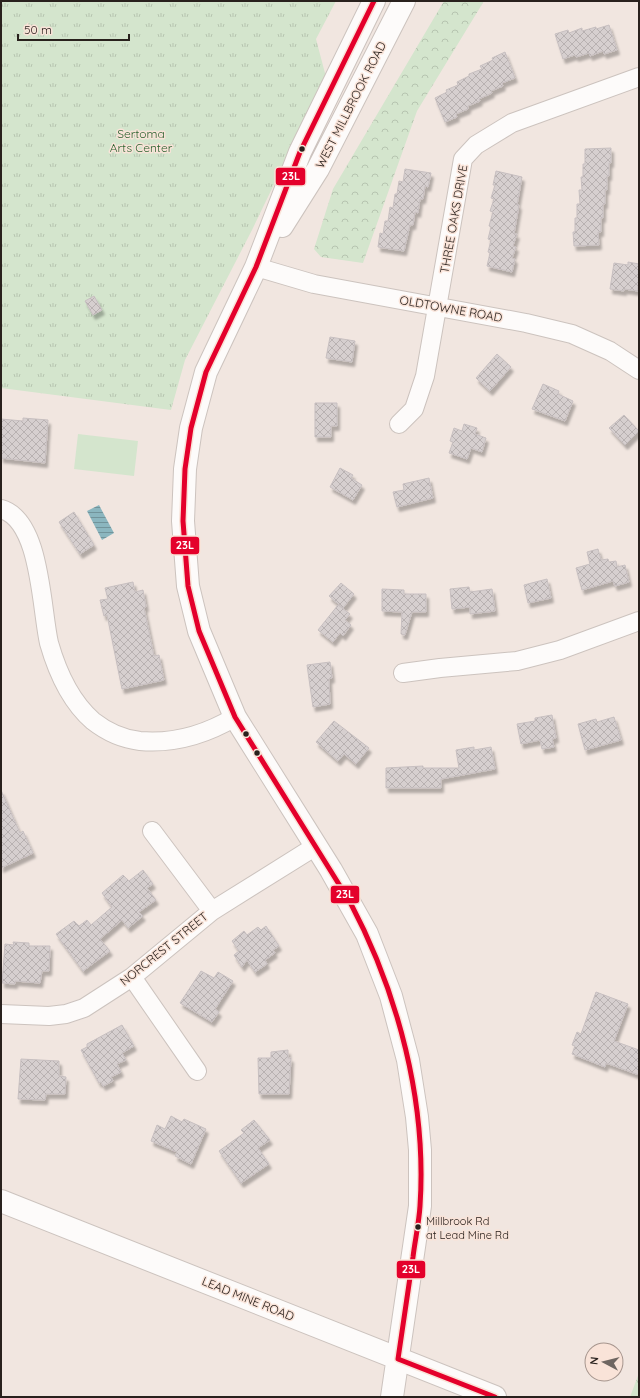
<svg xmlns="http://www.w3.org/2000/svg" width="640" height="1398" viewBox="0 0 640 1398" font-family="Quicksand,sans-serif">
<style>
.grass{fill:url(#grass-tufts)}
.forest{fill:url(#forest-crowns)}
.pitch{fill:#d4e5cd}
.water{fill:url(#water-rules)}
.building{fill:url(#building-cross-hatch);stroke:#c7bfc0;filter:url(#shadow)}
.lines{fill:none;stroke-linecap:round;stroke-linejoin:round}
.minor-casing{stroke:#ccc3be;stroke-width:20}
.major-casing{stroke:#ccc3be;stroke-width:24}
.minor{stroke:#fdfbfa;stroke-width:18}
.major{stroke:#fdfbfa;stroke-width:22}
.bus-1-casing{stroke:#f9e3d8;stroke-width:8}
.bus-1{stroke:#e4002b;stroke-width:5}
.bus-dot{fill:#29211d;stroke:#f9e3d8;stroke-width:1.5}
.labels{text-anchor:middle;stroke-width:3;stroke-linejoin:round;paint-order:stroke}
.bus-label{font-size:11px;fill:#29211d;stroke:#f9e3d8;text-anchor:start}
.street-label{font-size:12px;fill:#29211d;stroke:#f9e3d8}
.park-label{font-size:12px;fill:#29622e;stroke:#f9e3d8}
.line-badge{stroke:#f9e3d8;stroke-width:1.5}
.badge-label{font-size:11px;text-anchor:middle;font-weight:bold;fill:#fff}
</style>
<defs>
<pattern id="grass-tufts" width="24" height="20" patternUnits="userSpaceOnUse"><rect width="24" height="20" fill="#d4e5cd"/><path d="M3 7l-1-3M5 7V3M7 7l1-3M15 17l-1-3M17 17v-4M19 17l1-3" fill="none" stroke="#b6c4b0"/></pattern>
<pattern id="forest-crowns" width="20" height="18" patternUnits="userSpaceOnUse"><rect width="20" height="18" fill="#d4e5cd"/><path d="M2 6a3 3 0 1 1 6 0M12 15a3 3 0 1 1 6 0" fill="none" stroke="#b6c4b0"/></pattern>
<pattern id="water-rules" width="6" height="5" patternUnits="userSpaceOnUse"><rect width="6" height="5" fill="#8bb6bf"/><path d="M0 2.5h6" fill="none" stroke="#72949b"/></pattern>
<pattern id="building-cross-hatch" width="8" height="8" patternUnits="userSpaceOnUse"><rect width="8" height="8" fill="#d6cfcf"/><path d="M0 0l8 8M0 8l8-8" fill="none" stroke="#b8b1b1"/></pattern>
<filter id="shadow"><feDropShadow dx="2.5" dy="4.5" stdDeviation="1" flood-color="#0004"/></filter>
</defs>
<rect width="100%" height="100%" fill="#f1e6e0"/>
<path class="grass" d="M1,1H336L316,39L326,77L252,230L185,360L171,410L1,388Z"/>
<path class="forest" d="M444,1H484L417,111L363,263L321,257L314,249L333,189Z
M639,1373V1397H630Z"/>
<path class="pitch" d="M78,434L138,441L134,476L74,469Z"/>
<path class="water" d="M99,505L114,533L102,540L87,511Z"/>
<path class="building" d="M609,25L617,50L604,54L603,51L590,56L589,53L576,57L575,55L563,59L555,34L568,30L569,33L582,28V31L596,27V29Z
M505,52L515,78L502,83L503,86L491,91L492,93L479,99L480,101L468,106V109L456,114L457,117L445,122L435,98L447,92L446,90L458,85L457,82L469,76V74L482,69L480,66L493,60L492,58Z
M611,148V163H609V176H607V190H605V204H603V218H601V232H598L599,245L574,246L573,232H575V218H577V204H580L579,190H582L581,177H583V164H585V149Z
M405,169L431,173L428,187L425,186L423,199H420L418,213L415,212L413,225H410L404,251L378,247L380,233L383,234L385,221H388L390,207L393,208L395,194H397L399,181L403,182Z
M496,171L522,177L517,205H519L514,234H517L513,246L516,247L512,258L515,259L512,272L487,266L490,253L488,252L491,240L488,239L491,227L489,226L493,212L490,211L494,199L491,198L495,185H493Z
M628,262L639,264L638,291L624,289V291L610,289L614,263L628,265Z
M94,296L102,310L93,315L85,301Z
M330,337L355,341L352,362L326,358Z
M497,354L511,367L490,391L476,378Z
M543,384L559,391L558,394L573,401L565,421L532,409Z
M315,403H337V426H331V437H315Z
M624,415L639,431L625,445L609,428Z
M23,418L48,420L45,463L1,458V419L23,421Z
M464,424L477,428L475,434L486,438L482,452L471,448L467,459L449,453L453,442L450,441L454,428L462,431Z
M340,468L353,475L351,478L362,485L353,500L330,487Z
M429,478L433,498L397,507L393,492L404,490L403,484Z
M74,512L94,545L80,554L59,522Z
M598,549L601,560L608,559L609,562L616,561L617,567L625,565L629,582L615,586L613,581L582,590L576,568L590,564L587,552Z
M547,579L551,598L528,603L524,585Z
M133,582L135,592L143,590L146,607L144,608L154,656L159,655L164,680L122,689L107,615L104,616L100,600L108,599L105,588Z
M341,583L354,594L343,608L329,596Z
M469,587L470,592L492,589L495,611L470,614V607L452,609L450,589Z
M382,589L404,590V594H426V612H412L405,635L401,634L402,612L382,611Z
M338,605L350,614L345,620L351,625L343,636L340,633L333,642L318,630Z
M330,662L332,678L329,679L330,704L313,707L307,665Z
M552,715L556,738L552,739L554,747L542,749L540,740L521,744L517,724L535,721V718Z
M614,717L621,740L585,750L578,724L596,719L597,722Z
M334,721L369,748L356,764L344,754L338,761L316,742Z
M474,747V750L491,747L495,769L441,779V788H386V768L423,766V768H459L456,750Z
M1,790L20,833L23,831L33,853L1,868Z
M143,870L153,884L147,888L156,900L139,912L143,916L128,928L122,920L100,939L110,951L83,971L56,934L74,921L79,926L87,920L91,925L112,907L102,893L123,875L129,881Z
M266,926L279,946L273,950L275,953L265,960L267,964L255,972L247,960L242,967L234,955L239,951L232,941L244,931L247,935L258,927L261,930Z
M13,942L29,943V946H50L49,971H42L40,983L15,981V984L2,983L5,944L14,945Z
M201,971L214,978L218,972L233,981L215,1009L219,1012L212,1022L180,1003Z
M596,992L628,1004L614,1041L639,1050V1075L606,1063L605,1067L572,1054L575,1046L572,1045L577,1032L581,1034Z
M122,1025L134,1046L122,1053L126,1060L117,1064L121,1072L111,1077L113,1081L103,1086L101,1082L99,1083L81,1050L87,1047V1044Z
M288,1050V1058H291L289,1094H259L258,1058H271V1052Z
M21,1059L59,1061V1076L66,1077L65,1094H46L45,1100L18,1099Z
M171,1116L182,1122L184,1119L206,1129L191,1164L175,1156L177,1152L151,1141L157,1125L165,1129Z
M254,1120L270,1140L258,1148L269,1164L241,1183L219,1151L244,1133L241,1130Z"/>
<g class="lines">
<defs>
<path id="minor" d="M256,267L314,284L526,323L572,334L610,351L639,370
M399,424L414,409L425,376L463,159L476,145L512,123L639,77
M1,509C41,520 41,608 49,643C57,671 70,701 93,721C107,732 122,739 140,741C175,744 205,735 235,717
M403,673L440,668L517,661L560,650L639,621
M152,831L212,911
M132,977L197,1071
M1,1014L49,1016L66,1014L84,1008L132,977L212,911L316,846"/>
<path id="major" d="M374,1L300,152L256,267L206,372L191,428L185,469L183,521L188,586L199,631L235,717L331,870L367,934L391,996L408,1060L417,1117L420,1150V1206L392,1397
M282,226L318,169L404,1
M1,1201L495,1397"/>
</defs>
<use href="#minor" class="minor-casing"/>
<use href="#major" class="major-casing"/>
<use href="#minor" class="minor"/>
<use href="#major" class="major"/>
<defs>
<path id="bus-1" d="M374,1L300,152L256,267L206,372L191,428L185,469L183,521L188,586L199,631L235,717L350,902C398,993 427,1102 420,1206C419,1223 415,1240 413,1257C408,1291 403,1325 398,1359L495,1397"/>
</defs>
<use href="#bus-1" class="bus-1-casing"/>
<use href="#bus-1" class="bus-1"/>
</g>
<g class="bus-dot">
<circle cx="302" cy="149" r="3.5"/>
<circle cx="246" cy="734" r="3.5"/>
<circle cx="257" cy="753" r="3.5"/>
<circle cx="418" cy="1227" r="3.5"/>
</g>
<g class="labels">
<g class="bus-label">
<text x="426" y="1225">Millbrook Rd<tspan x="426" dy="14">at Lead Mine Rd</tspan></text>
</g>
<g class="street-label">
<text transform="translate(351 105) rotate(-63)" y="4">WEST MILLBROOK ROAD</text>
<text transform="translate(454 219) rotate(-80)" y="4">THREE OAKS DRIVE</text>
<text transform="translate(451 309) rotate(10)" y="4">OLDTOWNE ROAD</text>
<text transform="translate(164 949) rotate(-39)" y="4">NORCREST STREET</text>
<text transform="translate(248 1299) rotate(22)" y="4">LEAD MINE ROAD</text>
</g>
<g class="park-label">
<text x="141" y="138">Sertoma<tspan x="141" dy="14">Arts Center</tspan></text>
</g>
</g>
<g class="line-badge">
<rect x="275" y="167" width="31" height="19" rx="4" fill="#e4002b"/>
<rect x="170" y="536" width="30" height="19" rx="4" fill="#e4002b"/>
<rect x="330" y="885" width="30" height="19" rx="4" fill="#e4002b"/>
<rect x="396" y="1260" width="30" height="19" rx="4" fill="#e4002b"/>
</g>
<g class="badge-label">
<text x="291" y="180">23L</text>
<text x="185" y="549">23L</text>
<text x="345" y="898">23L</text>
<text x="411" y="1273">23L</text>
</g>
<rect width="640" height="1398" fill="none" stroke="#29211d" stroke-width="4"/>
<g transform="translate(604 1362) rotate(277)"><circle r="19" fill="#f9e3d8" stroke="#a6958d"/>
<path d="M0-3L7 15L0 10L-7 15Z" fill="#6f6661"/>
<text y="-6" font-size="11" font-weight="bold" text-anchor="middle" fill="#29211d">N</text>
</g>
<path d="M18 34v6h111v-6" fill="none" stroke="#29211d" stroke-width="2"/>
<text x="24" y="34" font-size="12" fill="#29211d" stroke="#f9e3d8" stroke-width="3" paint-order="stroke">50 m</text>
</svg>
